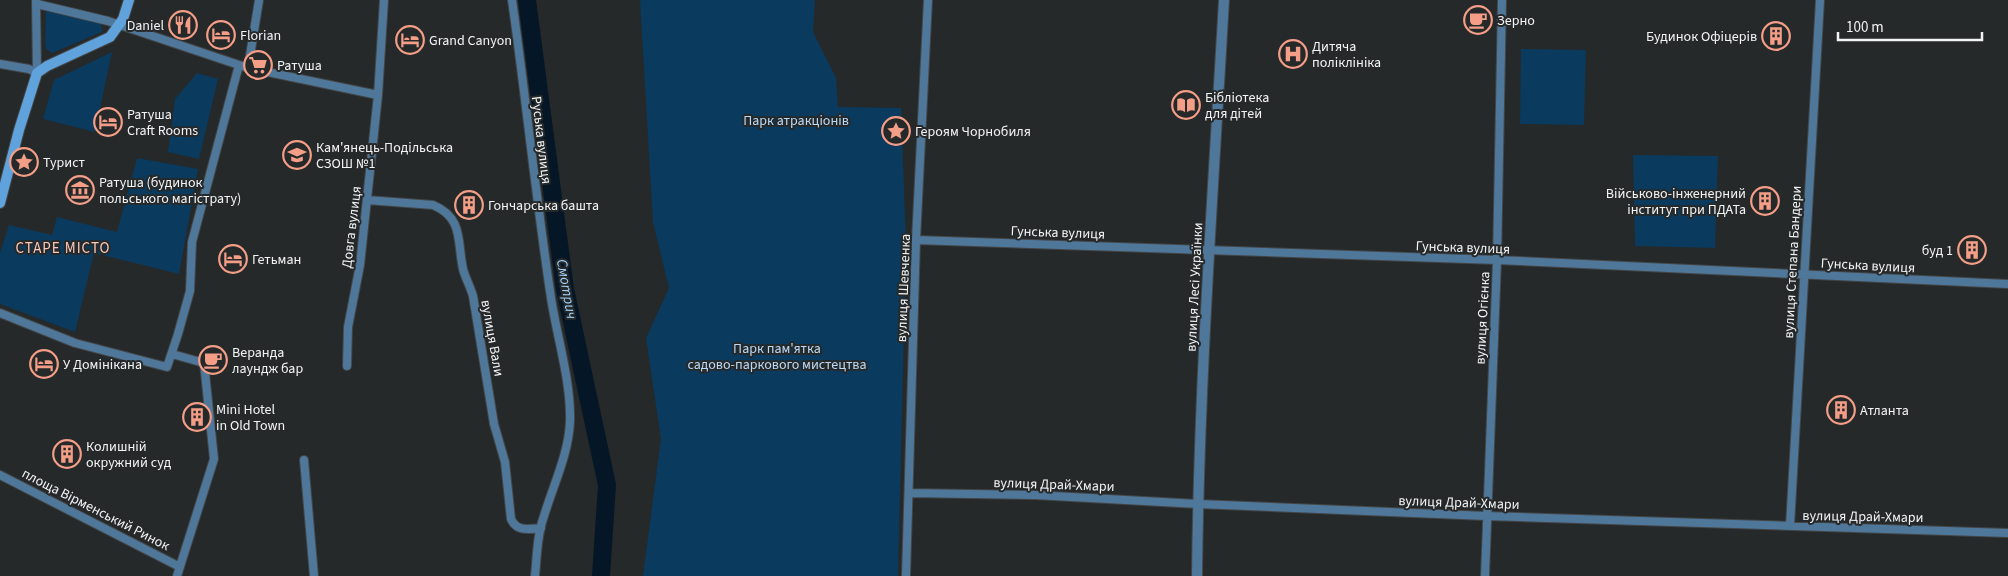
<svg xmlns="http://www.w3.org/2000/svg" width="2008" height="576" viewBox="0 0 2008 576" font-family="'Source Sans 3',sans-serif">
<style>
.green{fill:#0a3a5d}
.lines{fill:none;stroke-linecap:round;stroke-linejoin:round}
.river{stroke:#051726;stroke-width:18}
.minor-casing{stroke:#434546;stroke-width:10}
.tertiary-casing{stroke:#434546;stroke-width:12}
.secondary-casing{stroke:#434546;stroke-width:12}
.minor{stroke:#4e779a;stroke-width:8}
.tertiary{stroke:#4e779a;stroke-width:10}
.secondary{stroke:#60a3dc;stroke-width:10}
.labels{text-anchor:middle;stroke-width:4;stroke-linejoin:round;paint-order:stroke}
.poi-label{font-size:14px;fill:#f2f3f5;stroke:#26292a;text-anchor:start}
.park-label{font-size:14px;fill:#bad9f6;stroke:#26292a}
.street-label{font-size:14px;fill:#f2f3f5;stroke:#26292a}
.neighbourhood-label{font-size:15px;letter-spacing:1px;fill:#fbc9bb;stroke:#26292a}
.water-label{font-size:15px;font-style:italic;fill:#a0cff9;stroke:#26292a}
</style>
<rect width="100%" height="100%" fill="#26292a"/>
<path class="green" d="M640,0H815L813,32L836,78L838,107L901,108L906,244L898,576H643L661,439L646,338L669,288L653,222Z
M46,11L101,22L102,32L52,53L46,49L45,44Z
M1521,49L1586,50L1584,125L1520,124Z
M112,52L95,132L43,119L54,80Z
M197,73L218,79L199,159L168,152L175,99Z
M1633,155L1718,156L1715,248L1635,246Z
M137,158L198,169L179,274L94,253L75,332L0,304V253L9,225L52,235L57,217L117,232Z"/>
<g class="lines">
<path class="river" d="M527,0L565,289L607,485L601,576"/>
<defs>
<path id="minor" d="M512,0C526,99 536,199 551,298C557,337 571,381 570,421C569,453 553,486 544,516C537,535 537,556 535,576
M37,4L108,21L248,68L378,95
M0,64L29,69L37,73L36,0
M248,68L259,0
M367,200L433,205C464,218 457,242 463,269C465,277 470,286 473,296L494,424L505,462L511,519C517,532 528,529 541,528
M916,240L1497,260L2008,284
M0,313L75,343L167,367L178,334L190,291L192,242L239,65
M172,354L204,363L214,459L177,576
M347,366L348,327L360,265L378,95L384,0
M304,460L314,576
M0,475L180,567
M909,493L1035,495L1198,504L1486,516L2008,533
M1790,526L1820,0
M906,576L916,240L928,0
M1485,576L1497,260L1502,0"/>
<path id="tertiary" d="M1197,576C1199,384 1213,192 1224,0"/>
<path id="secondary" d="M0,203L19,130L37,73L47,66L110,37L123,19L129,0"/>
</defs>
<use href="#minor" class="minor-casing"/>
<use href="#tertiary" class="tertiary-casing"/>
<use href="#secondary" class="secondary-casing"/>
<use href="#minor" class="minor"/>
<use href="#tertiary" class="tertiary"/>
<use href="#secondary" class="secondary"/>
</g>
<defs>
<symbol id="cafe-ring" viewBox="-11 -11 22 22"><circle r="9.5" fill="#26292a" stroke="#f49e87" stroke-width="1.5"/><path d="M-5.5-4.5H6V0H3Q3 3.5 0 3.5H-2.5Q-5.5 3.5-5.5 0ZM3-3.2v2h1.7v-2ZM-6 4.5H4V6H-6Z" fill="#f49e87"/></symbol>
<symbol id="restaurant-ring" viewBox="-11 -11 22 22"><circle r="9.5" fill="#26292a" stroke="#f49e87" stroke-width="1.5"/><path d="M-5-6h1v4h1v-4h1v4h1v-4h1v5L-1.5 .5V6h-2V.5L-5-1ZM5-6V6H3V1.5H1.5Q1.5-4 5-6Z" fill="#f49e87"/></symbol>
<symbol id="hotel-ring" viewBox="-11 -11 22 22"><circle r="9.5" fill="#26292a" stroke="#f49e87" stroke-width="1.5"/><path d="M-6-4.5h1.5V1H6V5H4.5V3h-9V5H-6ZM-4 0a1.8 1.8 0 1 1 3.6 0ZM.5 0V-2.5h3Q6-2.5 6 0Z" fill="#f49e87"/></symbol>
<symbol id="building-ring" viewBox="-11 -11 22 22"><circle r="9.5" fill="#26292a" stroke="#f49e87" stroke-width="1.5"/><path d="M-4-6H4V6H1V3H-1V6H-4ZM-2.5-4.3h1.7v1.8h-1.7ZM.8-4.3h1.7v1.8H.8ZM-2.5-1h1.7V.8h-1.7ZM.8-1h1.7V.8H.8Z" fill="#f49e87"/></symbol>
<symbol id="hospital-ring" viewBox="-11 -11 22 22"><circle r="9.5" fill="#26292a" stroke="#f49e87" stroke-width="1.5"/><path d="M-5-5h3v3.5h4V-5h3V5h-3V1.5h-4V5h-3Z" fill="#f49e87"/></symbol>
<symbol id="supermarket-ring" viewBox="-11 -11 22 22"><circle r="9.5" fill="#26292a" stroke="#f49e87" stroke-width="1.5"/><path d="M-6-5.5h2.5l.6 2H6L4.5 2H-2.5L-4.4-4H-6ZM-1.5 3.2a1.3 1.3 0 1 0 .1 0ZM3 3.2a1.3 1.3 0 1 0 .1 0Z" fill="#f49e87"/></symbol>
<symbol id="library-ring" viewBox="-11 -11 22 22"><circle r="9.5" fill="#26292a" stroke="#f49e87" stroke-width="1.5"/><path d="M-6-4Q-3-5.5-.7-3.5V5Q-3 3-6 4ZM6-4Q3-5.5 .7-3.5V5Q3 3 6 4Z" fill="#f49e87"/></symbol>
<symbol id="sight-ring" viewBox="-11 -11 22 22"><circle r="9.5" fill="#26292a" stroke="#f49e87" stroke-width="1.5"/><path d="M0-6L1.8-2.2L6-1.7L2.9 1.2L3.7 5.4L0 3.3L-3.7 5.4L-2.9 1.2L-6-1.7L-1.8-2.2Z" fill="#f49e87"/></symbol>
<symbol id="school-ring" viewBox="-11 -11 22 22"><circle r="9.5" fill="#26292a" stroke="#f49e87" stroke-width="1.5"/><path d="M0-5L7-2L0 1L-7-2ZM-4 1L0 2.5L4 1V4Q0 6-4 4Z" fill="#f49e87"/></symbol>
<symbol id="museum-ring" viewBox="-11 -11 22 22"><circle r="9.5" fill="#26292a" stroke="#f49e87" stroke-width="1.5"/><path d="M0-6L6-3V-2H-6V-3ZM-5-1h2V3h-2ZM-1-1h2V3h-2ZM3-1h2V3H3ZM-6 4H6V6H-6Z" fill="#f49e87"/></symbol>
</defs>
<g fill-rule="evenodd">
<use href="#cafe-ring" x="1462" y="4" width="32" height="32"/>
<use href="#restaurant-ring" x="167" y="9" width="32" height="32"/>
<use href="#hotel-ring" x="205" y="19" width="32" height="32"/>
<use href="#building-ring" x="1760" y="20" width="32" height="32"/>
<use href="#hotel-ring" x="394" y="24" width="32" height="32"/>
<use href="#hospital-ring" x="1277" y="38" width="32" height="32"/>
<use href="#supermarket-ring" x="242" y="49" width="32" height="32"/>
<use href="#library-ring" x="1170" y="89" width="32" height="32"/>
<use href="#hotel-ring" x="92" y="106" width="32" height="32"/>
<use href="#sight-ring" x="880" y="115" width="32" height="32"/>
<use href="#school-ring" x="281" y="139" width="32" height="32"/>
<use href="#sight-ring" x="8" y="146" width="32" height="32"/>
<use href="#museum-ring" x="64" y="174" width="32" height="32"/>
<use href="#building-ring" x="1749" y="185" width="32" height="32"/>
<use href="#building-ring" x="453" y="189" width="32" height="32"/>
<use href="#building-ring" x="1956" y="234" width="32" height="32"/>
<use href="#hotel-ring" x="217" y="243" width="32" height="32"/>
<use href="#cafe-ring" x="197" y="344" width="32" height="32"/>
<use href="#hotel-ring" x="28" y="348" width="32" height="32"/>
<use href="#building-ring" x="1825" y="394" width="32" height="32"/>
<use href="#building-ring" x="181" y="401" width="32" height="32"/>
<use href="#building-ring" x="51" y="438" width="32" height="32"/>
</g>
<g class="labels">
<g class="poi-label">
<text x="1497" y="25">Зерно</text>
<text x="164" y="30" text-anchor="end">Daniel</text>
<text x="240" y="40">Florian</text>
<text x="1757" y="41" text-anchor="end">Будинок Офіцерів</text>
<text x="429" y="45">Grand Canyon</text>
<text x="1312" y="51">Дитяча<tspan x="1312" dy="16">поліклініка</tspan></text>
<text x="277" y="70">Ратуша</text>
<text x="1205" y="102">Бібліотека<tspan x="1205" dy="16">для дітей</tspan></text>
<text x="127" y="119">Ратуша<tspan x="127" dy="16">Craft Rooms</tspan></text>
<text x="915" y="136">Героям Чорнобиля</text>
<text x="316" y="152">Кам'янець-Подільська<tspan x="316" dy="16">СЗОШ №1</tspan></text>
<text x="43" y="167">Турист</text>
<text x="99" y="187">Ратуша (будинок<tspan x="99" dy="16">польського магістрату)</tspan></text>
<text x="1746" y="198" text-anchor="end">Військово-інженерний<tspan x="1746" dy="16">інститут при ПДАТа</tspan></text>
<text x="488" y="210">Гончарська башта</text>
<text x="1953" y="255" text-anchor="end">буд 1</text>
<text x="252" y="264">Гетьман</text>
<text x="232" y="357">Веранда<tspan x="232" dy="16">лаундж бар</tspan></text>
<text x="63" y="369">У Домінікана</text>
<text x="216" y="414">Mini Hotel<tspan x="216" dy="16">in Old Town</tspan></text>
<text x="1860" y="415">Атланта</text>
<text x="86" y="451">Колишній<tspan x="86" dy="16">окружний суд</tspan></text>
</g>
<g class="park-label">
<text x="796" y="125">Парк атракціонів</text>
<text x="777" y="353">Парк пам'ятка<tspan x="777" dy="16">садово-паркового мистецтва</tspan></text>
</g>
<g class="street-label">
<text transform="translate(542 140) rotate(83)" y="5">Руська вулиця</text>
<text transform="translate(351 227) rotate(-83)" y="5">Довга вулиця</text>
<text transform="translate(1058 232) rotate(2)" y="5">Гунська вулиця</text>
<text transform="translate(1463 247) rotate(2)" y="5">Гунська вулиця</text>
<text transform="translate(1792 262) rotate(-87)" y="5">вулиця Степана Бандери</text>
<text transform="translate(1868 265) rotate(3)" y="5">Гунська вулиця</text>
<text transform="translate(1194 287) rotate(-87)" y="5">вулиця Лесі Українки</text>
<text transform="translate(903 288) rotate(-88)" y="5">вулиця Шевченка</text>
<text transform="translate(1482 318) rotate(-87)" y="5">вулиця Огієнка</text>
<text transform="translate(493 338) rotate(80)" y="5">вулиця Вали</text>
<text transform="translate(1054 484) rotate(2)" y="5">вулиця Драй-Хмари</text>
<text transform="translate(1459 502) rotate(2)" y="5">вулиця Драй-Хмари</text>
<text transform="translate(96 509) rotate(27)" y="5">площа Вірменський Ринок</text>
<text transform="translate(1863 516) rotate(1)" y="5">вулиця Драй-Хмари</text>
</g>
<g class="neighbourhood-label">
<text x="63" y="253">СТАРЕ МІСТО</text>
</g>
<g class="water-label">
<text transform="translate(567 289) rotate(80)" y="5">Смотрич</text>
</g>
</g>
<path d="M1838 32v8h144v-8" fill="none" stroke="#f2f3f5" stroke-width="2.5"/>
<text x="1846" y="32" font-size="15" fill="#f2f3f5" stroke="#26292a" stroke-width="4" paint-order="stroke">100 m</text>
</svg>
